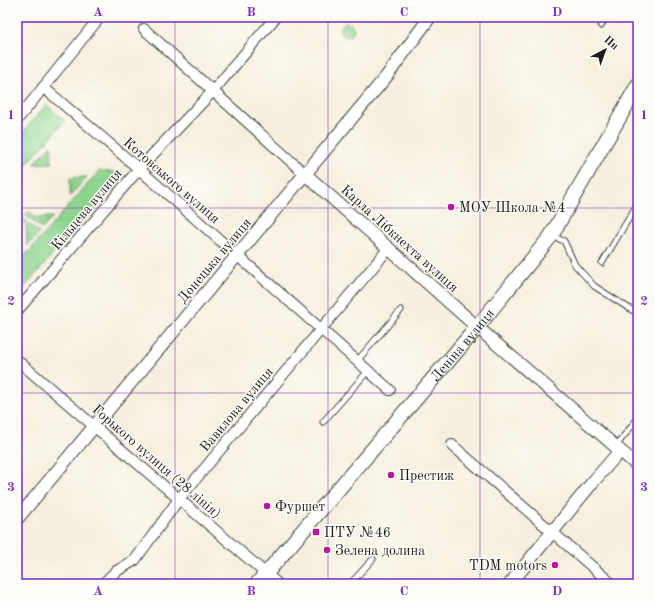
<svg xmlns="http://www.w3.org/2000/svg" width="655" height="601" viewBox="0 0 655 601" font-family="'Old Standard TT',serif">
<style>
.green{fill:#8dd48f;stroke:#547856}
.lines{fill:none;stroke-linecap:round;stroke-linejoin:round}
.service-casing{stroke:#3d3c39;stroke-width:7}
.minor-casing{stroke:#3d3c39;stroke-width:12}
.tertiary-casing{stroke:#3d3c39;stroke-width:14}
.secondary-casing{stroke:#3d3c39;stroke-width:16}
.service{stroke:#fff;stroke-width:5}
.minor{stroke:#fff;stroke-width:10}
.tertiary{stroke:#fff;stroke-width:12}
.secondary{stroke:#fff;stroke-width:14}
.grid{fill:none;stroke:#7b2cbf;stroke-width:1;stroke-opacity:0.55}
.poi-dot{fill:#b5179e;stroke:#fdfcf7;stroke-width:1.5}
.labels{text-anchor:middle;stroke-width:3;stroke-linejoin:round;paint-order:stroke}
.street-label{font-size:14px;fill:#1c1c1c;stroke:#fdfcf7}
.poi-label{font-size:14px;fill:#1c1c1c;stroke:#fdfcf7;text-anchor:start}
.neatline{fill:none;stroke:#7b2cbf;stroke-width:1.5}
.grid-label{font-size:13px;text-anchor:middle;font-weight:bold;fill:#7b2cbf}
</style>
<rect width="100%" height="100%" fill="#fdfcf7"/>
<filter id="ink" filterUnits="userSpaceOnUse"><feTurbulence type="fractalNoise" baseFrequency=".025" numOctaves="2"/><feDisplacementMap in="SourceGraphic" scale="8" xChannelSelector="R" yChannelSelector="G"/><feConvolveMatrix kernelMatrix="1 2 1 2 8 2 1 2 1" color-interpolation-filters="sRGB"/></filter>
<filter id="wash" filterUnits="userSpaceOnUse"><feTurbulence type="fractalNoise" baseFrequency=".012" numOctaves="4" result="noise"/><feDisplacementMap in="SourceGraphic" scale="16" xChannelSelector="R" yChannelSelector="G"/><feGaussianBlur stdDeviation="0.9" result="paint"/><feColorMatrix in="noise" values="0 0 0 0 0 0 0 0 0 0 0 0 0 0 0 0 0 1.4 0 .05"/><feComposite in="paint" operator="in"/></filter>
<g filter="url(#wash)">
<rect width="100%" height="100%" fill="#f5efdd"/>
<path class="green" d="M340 30a7 7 0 1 1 14 0a7 7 0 1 1-14 0Z
M46,105L65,121L17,175V139Z
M51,145L52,163L34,164Z
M99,171L123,173L17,296V265Z
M87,177L70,196V178Z
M29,212L36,218L53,217L42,229L25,215Z
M23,218L39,233L28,245L26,244L27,242L26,225L21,220Z"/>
</g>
<g filter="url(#ink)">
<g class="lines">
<defs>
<path id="service" d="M601,26L605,17
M552,236L564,241L575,265L594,286L638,314
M602,263L638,203
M357,361L401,310
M323,422L368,371
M616,446L638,418
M350,584L373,559"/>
<path id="minor" d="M144,29L305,174
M43,87L139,169L390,390
M17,120L100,17
M17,311L139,169L213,91L274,19
M17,360L278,584
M452,445L612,584
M103,584L115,572L135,560L179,499L389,248"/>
<path id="tertiary" d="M305,174L477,327L638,466
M17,519L386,77L430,17
M510,584L592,483L620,451"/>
<g id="secondary">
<path id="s1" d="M257,584L474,331L551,236L638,85"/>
</g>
</defs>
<use href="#service" class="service-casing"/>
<use href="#minor" class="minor-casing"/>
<use href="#tertiary" class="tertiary-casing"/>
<use href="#secondary" class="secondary-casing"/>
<use href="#service" class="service"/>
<use href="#minor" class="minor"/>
<use href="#tertiary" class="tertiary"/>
<use href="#secondary" class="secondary"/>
</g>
</g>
<path class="grid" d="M175,17V584M328,17V584M480,17V584M17,208H638M17,393H638"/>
<g class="poi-dot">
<circle cx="451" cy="207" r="4"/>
<circle cx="391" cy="475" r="4"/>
<circle cx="267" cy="506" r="4"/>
<rect x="312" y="528" width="8" height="8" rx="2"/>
<circle cx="327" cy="550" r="4"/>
<circle cx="555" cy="565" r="4"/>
</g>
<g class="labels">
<g class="street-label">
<text transform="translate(172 180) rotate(41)" y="5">Котовського вулиця</text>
<text transform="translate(86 209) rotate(-50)" y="5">Кільцева вулиця</text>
<text transform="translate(400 238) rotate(42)" y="5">Карла Лібкнехта вулиця</text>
<text transform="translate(214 260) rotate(-50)" y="5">Донецька вулиця</text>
<text dy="5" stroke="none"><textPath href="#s1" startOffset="315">Леніна вулиця</textPath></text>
<text transform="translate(236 409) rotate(-50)" y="5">Вавилова вулиця</text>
<text transform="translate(157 461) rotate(41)" y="5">Горького вулиця (28 лiнiя)</text>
</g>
<g class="poi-label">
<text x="459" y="212">МОУ Школа №4</text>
<text x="399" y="480">Престиж</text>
<text x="275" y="511">Фуршет</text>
<text x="324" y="537">ПТУ №46</text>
<text x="335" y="555">Зелена долина</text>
<text x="547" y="570" text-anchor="end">TDM motors</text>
</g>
</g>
<rect width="655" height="601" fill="none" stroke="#fdfcf7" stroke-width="44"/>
<g transform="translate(605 50) rotate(41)" stroke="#fdfcf7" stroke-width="3" paint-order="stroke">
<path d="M0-3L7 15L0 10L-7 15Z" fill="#1c1c1c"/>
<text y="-6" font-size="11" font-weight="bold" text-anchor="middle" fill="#1c1c1c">Пн</text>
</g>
<rect x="22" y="22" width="611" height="557" class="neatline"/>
<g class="grid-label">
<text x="98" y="16">A</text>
<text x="251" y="16">B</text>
<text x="404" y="16">C</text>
<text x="557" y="16">D</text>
<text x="11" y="119">1</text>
<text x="644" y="119">1</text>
<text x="11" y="305">2</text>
<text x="644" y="305">2</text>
<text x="11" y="491">3</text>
<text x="644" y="491">3</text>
<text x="98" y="595">A</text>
<text x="251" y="595">B</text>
<text x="404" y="595">C</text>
<text x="557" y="595">D</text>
</g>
</svg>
